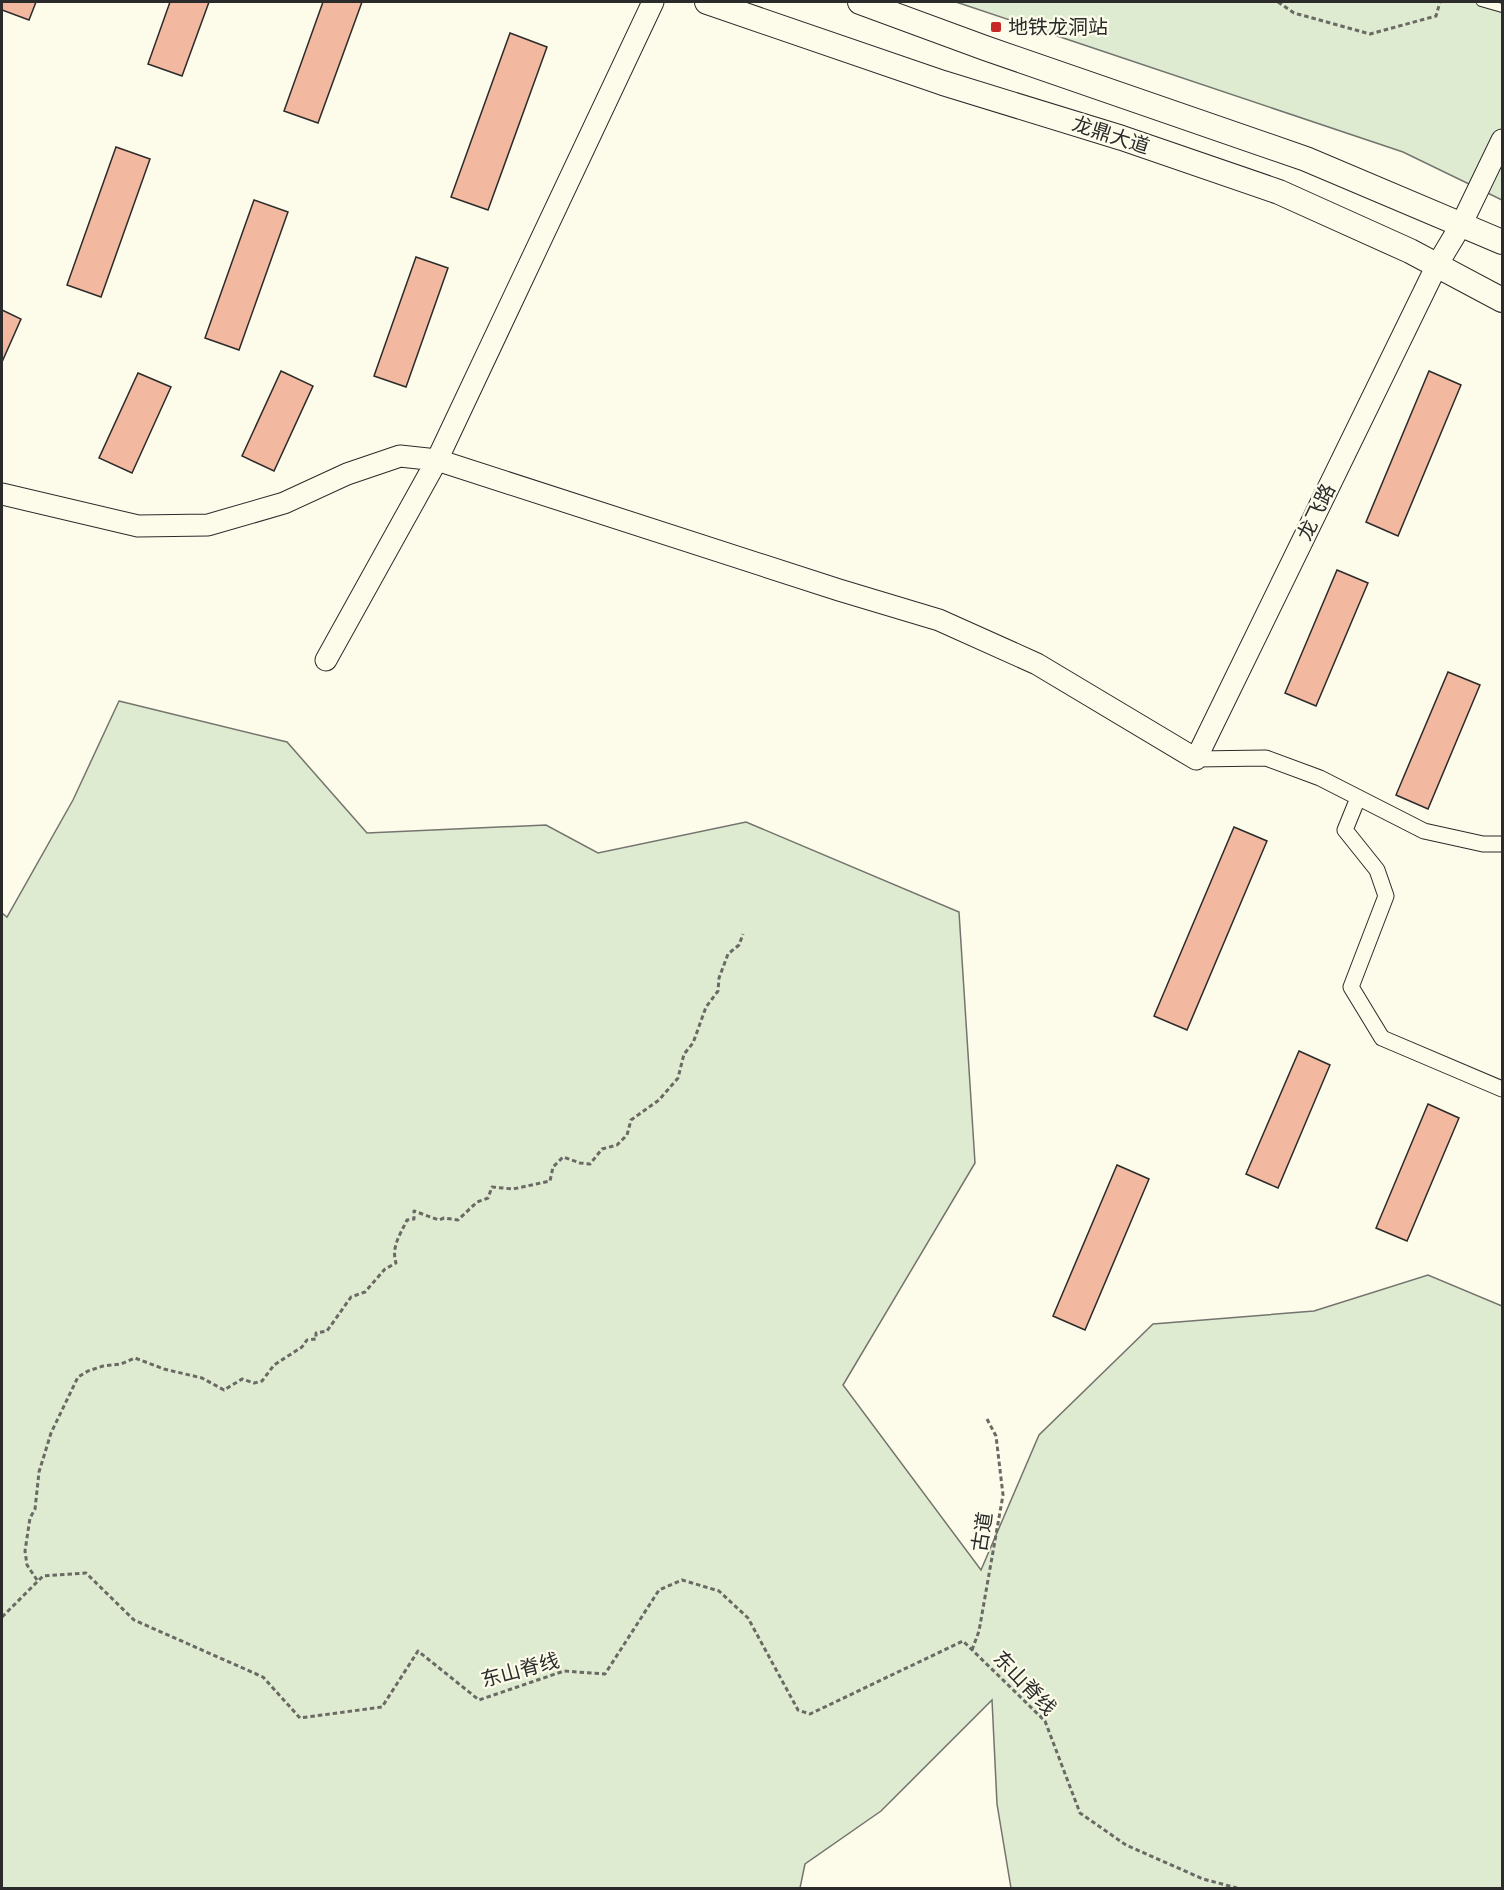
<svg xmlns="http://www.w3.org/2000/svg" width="1504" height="1890" viewBox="0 0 1504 1890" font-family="Helvetica,'Noto Sans SC',sans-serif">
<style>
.green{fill:#deebd1;stroke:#74746e;stroke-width:1.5}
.building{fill:#f2b8a0;stroke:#2b2b2b;stroke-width:1.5}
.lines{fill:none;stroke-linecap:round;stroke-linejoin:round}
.lane-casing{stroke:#2b2b2b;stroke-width:10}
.street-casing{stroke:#2b2b2b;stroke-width:17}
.secondary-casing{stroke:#2b2b2b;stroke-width:23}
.primary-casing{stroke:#2b2b2b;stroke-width:26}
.path{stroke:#6a6964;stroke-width:3;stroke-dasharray:4.5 3;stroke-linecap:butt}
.lane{stroke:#fdfbea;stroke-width:8}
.street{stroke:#fdfbea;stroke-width:15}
.secondary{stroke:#fdfbea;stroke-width:21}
.primary{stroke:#fdfbea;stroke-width:24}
.poi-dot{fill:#c62828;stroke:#fdfbea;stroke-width:2}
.labels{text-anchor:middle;stroke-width:4.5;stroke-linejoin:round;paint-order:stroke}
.poi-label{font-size:20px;fill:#2b2b2b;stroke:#fdfbea;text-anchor:start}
.street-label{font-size:20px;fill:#2b2b2b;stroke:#fdfbea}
</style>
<rect width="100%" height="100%" fill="#fdfbea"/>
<path class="green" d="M956,2H1502V200L1403,152Z
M119,701L287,742L367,833L546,825L598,853L746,822L959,912L975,1163L843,1385L981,1570L1039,1435L1153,1324L1314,1311L1428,1275L1502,1306V1888H1011L997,1804L992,1700L881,1811L805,1864L800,1888H2V913L7,917L73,800Z"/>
<path class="building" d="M2,2H36L29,20L2,10Z
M170,2H209L182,76L148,64Z
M323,2H362L318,123L284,111Z
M510,33L547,47L488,210L451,197Z
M116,147L150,159L101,297L67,285Z
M254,200L288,212L239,350L205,338Z
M416,257L448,268L406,387L374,376Z
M2,310L21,319L2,362Z
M281,371L313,386L274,471L242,456Z
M1429,371L1461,385L1398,536L1366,522Z
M138,373L171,387L132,473L99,458Z
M1337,570L1368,583L1316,706L1285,693Z
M1448,672L1480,685L1428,809L1396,795Z
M1234,827L1267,841L1187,1030L1154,1016Z
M1299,1051L1330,1065L1278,1188L1246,1174Z
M1428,1104L1459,1118L1407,1241L1376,1228Z
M1117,1165L1149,1179L1085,1330L1053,1316Z"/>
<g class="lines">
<defs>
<path id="lane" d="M1481,2L1502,8"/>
<path id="street" d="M1196,759L1266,758L1320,778L1424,831L1483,844H1502
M1358,798L1345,830L1377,870L1386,896L1351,987L1382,1038L1502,1089"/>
<path id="secondary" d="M2,494L138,526L208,525L284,503L347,474L400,456L437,460L653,2
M326,660L437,460L839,590L939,620L1037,664L1196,759L1437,265L1461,225L1502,140"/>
<path id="primary" d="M707,2L943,83L1122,138L1279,192L1410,251L1502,300
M860,2L985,48L1306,159L1502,242"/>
</defs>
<use href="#lane" class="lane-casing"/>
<use href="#street" class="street-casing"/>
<use href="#secondary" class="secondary-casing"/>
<use href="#primary" class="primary-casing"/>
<path class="path" d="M1278,2L1294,13L1370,34L1436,16L1440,2
M37,1580L27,1565L25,1551L30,1518L35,1509L39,1472L51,1433L78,1377L88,1371L103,1366L121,1364L135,1358L164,1369L202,1378L224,1390L242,1379L254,1383L262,1381L274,1365L302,1347L307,1340L316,1339V1333L327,1331L351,1297L365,1292L385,1269L396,1263C391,1247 400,1235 407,1220L414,1219V1211L439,1220L444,1218L458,1220L477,1202L488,1198L492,1187L513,1189L550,1181L553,1167L563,1157L580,1163L590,1164L602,1149L617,1145L627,1135L631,1120L659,1100L678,1078L684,1054L693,1043L706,1007L718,991L719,978L728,954L739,945L743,934
M2,1617L43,1576L86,1573L134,1620L263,1677L300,1718L382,1707L418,1651L479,1700L564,1671L605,1674L659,1590L682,1580L719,1591L748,1618L798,1710L810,1714L963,1641L1045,1721L1080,1813L1126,1845L1203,1879L1237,1888
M972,1650L979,1631L1003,1495L996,1436L987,1419"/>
<use href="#lane" class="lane"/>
<use href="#street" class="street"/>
<use href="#secondary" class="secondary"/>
<use href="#primary" class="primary"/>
</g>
<rect class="poi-dot" x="990" y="21" width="12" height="12" rx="3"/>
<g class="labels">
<g class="poi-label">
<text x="1008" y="34">地铁龙洞站</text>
</g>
<g class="street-label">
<text transform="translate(1111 135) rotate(18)" y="7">龙鼎大道</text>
<text transform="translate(1316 512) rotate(-64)" y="7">龙飞路</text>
<text transform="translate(982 1532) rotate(-81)" y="7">古道</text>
<text transform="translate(520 1670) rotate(-15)" y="7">东山脊线</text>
<text transform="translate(1025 1683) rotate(46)" y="7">东山脊线</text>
</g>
</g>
<rect width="1504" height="1890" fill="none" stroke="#2b2b2b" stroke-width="6"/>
</svg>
